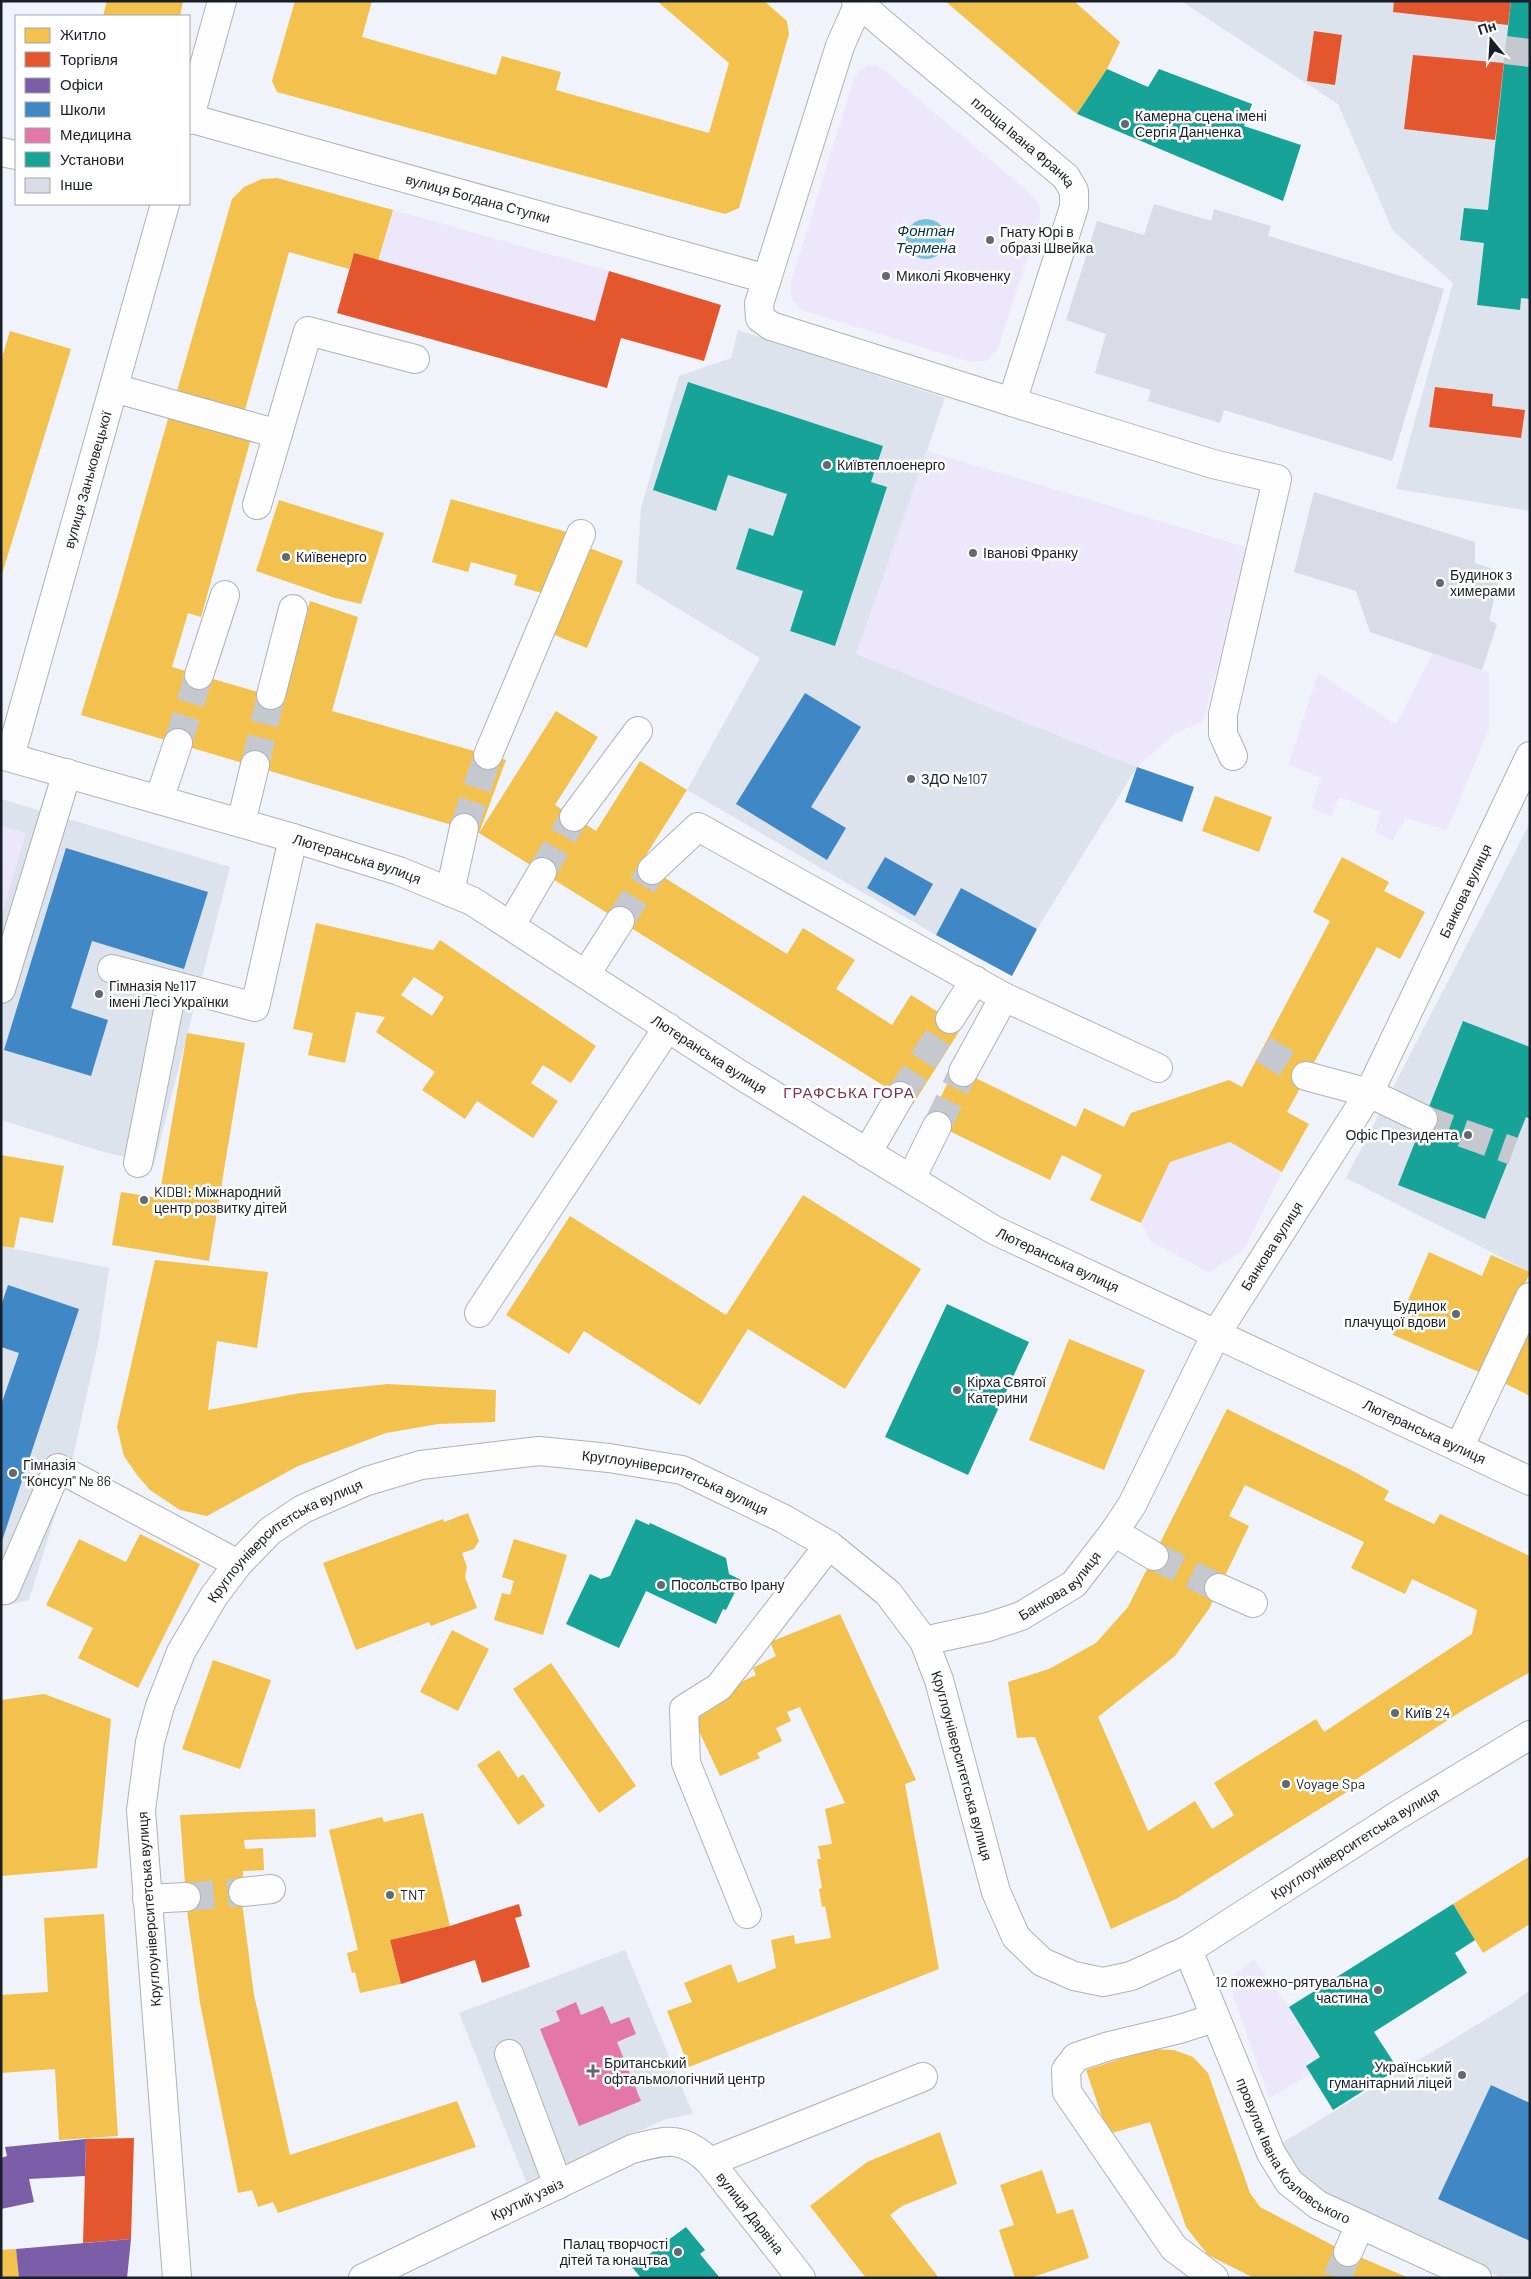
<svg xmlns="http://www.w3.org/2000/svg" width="1531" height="2279" viewBox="0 0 1531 2279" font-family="Barlow,sans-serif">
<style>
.built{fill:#dde3ec}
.green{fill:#ece7fa}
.water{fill:#73c3de}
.homes{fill:#f2c14e;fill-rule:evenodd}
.shops{fill:#e4572e}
.offices{fill:#7b5ea7}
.schools{fill:#3f88c5}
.health{fill:#e377a8}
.public{fill:#17a398}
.building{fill:#d9dbe7}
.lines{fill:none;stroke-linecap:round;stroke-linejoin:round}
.minor-tunnel{stroke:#c5c9cf;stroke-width:28;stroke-dasharray:28 14;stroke-linecap:butt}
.minor-casing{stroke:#aeb2b9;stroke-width:30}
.minor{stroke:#fdfdfe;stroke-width:28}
.poi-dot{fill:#646971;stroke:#fff;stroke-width:2}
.labels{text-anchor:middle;stroke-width:5;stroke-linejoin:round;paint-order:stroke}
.poi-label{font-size:14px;fill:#191f28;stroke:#fff;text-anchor:start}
.street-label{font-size:14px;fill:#191f28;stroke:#fff}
.water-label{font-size:15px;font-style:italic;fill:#003241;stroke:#fff}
.neighbourhood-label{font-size:15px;letter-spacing:1px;fill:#7a354d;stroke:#fff}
</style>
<rect width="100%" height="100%" fill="#f0f3f9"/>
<path class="built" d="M1181,1H1530V511L1396,489L1453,283L1393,231L1338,104Z
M738,330L945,398L857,654L1137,767L1037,929L961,889L936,935L687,790L760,658L636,583L641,508L679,376L731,358Z
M1,799L230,867L154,1165L97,1150L1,1120Z
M1530,823V1272L1346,1178Z
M1,1246L109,1268L99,1339L73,1457L29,1600L1,1607Z
M625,1950L693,2114L666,2119L526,2182L459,2013Z
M1530,1990V2278H1502L1380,2224L1306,2183L1277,2146L1511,2004Z"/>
<path class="green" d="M867,66H876L884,70L1033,196L1040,207V220L998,348L987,361L970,362L805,311C793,304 789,297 791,283L854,78L859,71Z
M393,210L609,271L595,321L379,261Z
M927,451L1249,548L1203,721L1173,735L1137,767L856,654Z
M1433,653L1489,673V729L1447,830L1406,818L1392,841L1375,832L1381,812L1339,797L1331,816L1312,808L1321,778L1289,764L1318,673L1396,725Z
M1,826L26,833L1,918Z
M1230,1142L1282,1172L1243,1251L1209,1272L1150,1241L1141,1223L1170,1162Z
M1254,1960L1289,2007L1320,2057L1306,2066L1311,2074L1269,2098L1233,1995L1234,1975Z"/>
<path class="water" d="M906 239a20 20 0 1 1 40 0a20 20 0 1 1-40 0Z"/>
<path class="homes" d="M107,1H183L180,16H103Z
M295,1H372L362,37L496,75L502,56L561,72L556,90L709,133L729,63L657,1H764L787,21L789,34L739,208L725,214L277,92L272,81Z
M945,1H1074L1120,42L1107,69L1077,114Z
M277,178L393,210L378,261L354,253L349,269L289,252L243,417L175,398L232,199L244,187L262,179Z
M10,331L71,349L2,574L1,361Z
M170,412L252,435L201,617L188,613L172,667L282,699L310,601L358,617L332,711L506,760L479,833L81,715L118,594Z
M451,499L567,532L549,595L514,585L517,575L471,562L468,572L432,562Z
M279,500L384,533L361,604L335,598L256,571Z
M587,547L623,561L587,648L552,634Z
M556,711L598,737L555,805L596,831L640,761L687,790L641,863L787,954L803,928L855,960L836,989L892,1025L911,995L962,1027L913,1104L479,833Z
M1215,796L1272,817L1259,852L1202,831Z
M1342,857L1389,882L1384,891L1425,912L1400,959L1377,947L1287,1112L1309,1124L1282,1172L1230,1142L1170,1162L1141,1223L1090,1200L1102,1175L1062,1155L1050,1180L929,1121L955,1068L1076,1127L1084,1108L1124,1127L1131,1113L1229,1080L1242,1087L1330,921L1313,912Z
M316,923L433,950L440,940L596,1046L571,1083L543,1065L531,1083L558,1101L533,1138L477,1101L465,1119L422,1090L435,1072L376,1032L385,1017L356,1012L345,1063L308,1055L313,1033L293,1029ZM414,977L444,997L432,1016L401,995Z
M187,1033L245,1043L209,1261L112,1245L121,1192L159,1198Z
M1,1155L64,1166L53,1223L20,1217L14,1248L1,1246Z
M803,1195L921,1269L845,1389L748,1329L700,1405L584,1331L569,1354L506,1315L570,1216L726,1315Z
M1429,1252L1482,1276L1491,1255L1530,1272L1486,1375L1393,1335Z
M155,1260L268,1272L257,1348L217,1341L208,1410L301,1393L388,1384L496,1390L495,1422L438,1424L386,1433L298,1466L207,1516L180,1510L150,1490L137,1475L124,1456L117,1427Z
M1530,1324V1396L1498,1380Z
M1069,1339L1145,1370L1104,1470L1029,1440Z
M1227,1409L1353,1471L1389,1491L1384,1500L1434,1524L1440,1514L1530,1556V1672L1465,1709L1355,1780L1358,1785L1176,1899L1111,1929L1035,1737L1017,1738L1008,1682L1049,1669L1096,1643L1128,1607ZM1245,1485L1364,1542L1351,1568L1405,1594L1412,1579L1477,1610L1472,1634L1324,1732L1316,1719L1214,1783L1234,1815L1212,1829L1195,1801L1148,1831L1098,1717L1175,1656L1209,1609L1249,1526L1229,1516Z
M468,1513L479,1541L474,1549L462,1553L467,1567L465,1577L477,1608L431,1626L429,1622L356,1650L323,1563L443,1519L444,1522Z
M140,1534L200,1564L138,1688L78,1658L93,1628L46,1605L79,1539L126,1562Z
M514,1539L567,1555L543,1635L494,1620L502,1593L510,1595L514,1581L502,1577Z
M840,1614L916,1780L905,1784L939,1969L689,2067L667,2011L692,2002L684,1983L731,1964L738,1983L776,1968L771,1940L794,1935L795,1944L831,1938L825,1906L822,1907L819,1889L822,1888L817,1859H821L818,1846L832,1844L825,1809L845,1803L800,1707L787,1712L791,1721L776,1728L782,1741L757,1753L760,1758L720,1776L690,1712L726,1689L756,1675L753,1668L776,1656L770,1642Z
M452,1630L489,1649L458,1711L420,1692Z
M213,1660L271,1680L240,1769L182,1749Z
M551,1663L636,1786L599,1813L513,1689Z
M44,1694L111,1719L97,1868L1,1876V1700Z
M499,1750L518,1778L523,1774L545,1806L518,1825L477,1765Z
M315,1809L316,1837L244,1840L245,1849L263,1848L264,1870L243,1871L242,1903L254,1995L290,2155L457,2101L476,2147L278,2213L273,2202L258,2207L252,2190L238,2193L200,2003L187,1911L180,1815Z
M423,1813L450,1926L390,1940L401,1984L360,1993L355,1972L352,1973L347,1953L358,1950L329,1830L382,1817L384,1822Z
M1530,1856V1924L1483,1953L1453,1904Z
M104,1914L118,2136L59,2140L55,2069L1,2073V1995L48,1992L44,1918Z
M1150,2049L1174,2050L1193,2057L1208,2073L1250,2193L1260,2207L1334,2246L1409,2278H1254L1208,2255L1186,2227L1150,2122L1108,2134L1086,2070Z
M940,2132L957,2184L902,2206L890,2215L939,2278H866L810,2206L867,2162Z
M1042,2170L1057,2214L1073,2209L1089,2258L1030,2278H1015L999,2230L1014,2225L1000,2185Z
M16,2249L19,2278H1V2250Z"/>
<path class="shops" d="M1394,1H1511L1508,25L1393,12Z
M1314,31L1342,35L1335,85L1307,81Z
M1413,55L1504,63L1495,140L1404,129Z
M354,253L595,321L609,271L721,305L704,361L621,338L607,388L337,313Z
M1435,387L1493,394L1492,406L1525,410L1521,438L1429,427Z
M519,1904L522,1916L515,1918L530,1967L482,1983L475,1960L401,1984L390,1940L450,1926Z
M134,2138L131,2239L83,2243L86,2139Z"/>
<path class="offices" d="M86,2139L85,2176L29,2179L34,2202L1,2209V2158L7,2156L5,2147Z
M131,2239L127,2278H19L16,2249Z"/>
<path class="schools" d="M805,693L861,727L811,807L846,828L827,860L736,804Z
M1137,767L1194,787L1182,822L1125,802Z
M66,848L208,892L184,969L92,941L71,1008L108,1020L91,1076L4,1050Z
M885,857L933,884L915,916L867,888Z
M961,888L1037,929L1012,976L936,935Z
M8,1285L79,1309L2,1541L1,1405L19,1353L1,1347V1306Z
M1491,2085L1530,2103V2241L1438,2199Z"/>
<path class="health" d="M576,2002L581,2015L603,2006L611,2024L629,2017L636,2034L617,2042L641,2101L579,2126L540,2029L560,2021L556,2011Z"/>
<path class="public" d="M1511,1H1530V299L1521,298L1520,310L1477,305L1484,243L1460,240L1464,208L1488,210Z
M1107,69L1148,87L1159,69L1252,104L1244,126L1301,145L1283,201L1077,114Z
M688,382L883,446L871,482L887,487L835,646L790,631L803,591L736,569L749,528L773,536L787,494L728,475L716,511L653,490Z
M1463,1021L1530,1047V1119L1526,1117L1485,1219L1398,1185Z
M947,1304L1029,1342L968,1475L885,1437Z
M636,1519L649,1525L650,1523L726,1558L729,1574L741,1580L726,1610L723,1609L716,1624L646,1591L619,1648L566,1624L590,1574L601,1579L610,1576Z
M1453,1904L1475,1940L1455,1953L1467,1973L1374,2032L1398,2069L1333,2110L1306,2066L1320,2057L1289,2007Z
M686,2227L705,2250L700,2254L720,2278H641L632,2267Z"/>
<path class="building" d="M1154,204L1211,221L1214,209L1271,226L1268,236L1444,289L1392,461L1224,410L1220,423L1148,401L1151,390L1095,373L1106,334L1066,320L1097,221L1144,235Z
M1314,492L1475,542V563L1501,572L1489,620L1497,624L1482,670L1370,632L1356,591L1294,572Z"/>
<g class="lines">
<path class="minor-tunnel" d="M1505,50L1530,53
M178,743L199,675
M255,765L271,695
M464,828L488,755
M542,872L574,817
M620,921L652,870
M1263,1049L1306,1076
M900,1096L950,1019
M1423,1119L1513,1151
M937,1126L963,1072
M1154,1556L1219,1588
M186,1897L243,1892
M1337,2278L1348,2252"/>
<defs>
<g id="minor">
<path id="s1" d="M856,1L859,3L883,24L1066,177L1074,191V207L1012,402L771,326L760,318L759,304L840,46L859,3L860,1"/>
<path id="s2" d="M189,118L767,279"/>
<path d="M189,120L222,1"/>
<path d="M1,152L16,155"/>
<path d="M114,388L278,434"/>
<path d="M1012,402L1213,464L1277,479L1223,714V734L1233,756"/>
<path d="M257,505L308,331L415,359"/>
<path d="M199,675L225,595"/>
<path d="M271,695L293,609"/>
<path id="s3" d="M1,755L293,838L399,871L472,901L739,1074L994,1230L1530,1481"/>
<path d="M488,755L581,534"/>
<path id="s4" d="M10,757L165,204"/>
<path d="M159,800L178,743"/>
<path d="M574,817L638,731"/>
<path d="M241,823L255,765"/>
<path d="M652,870L698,827L1004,997L1158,1068"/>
<path d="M450,892L464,828"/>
<path d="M511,925L542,872"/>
<path d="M112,969L255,1007L293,838"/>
<path d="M586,974L620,921"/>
<path d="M1,989L67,773"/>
<path d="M950,1019L975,980"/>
<path d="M963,1072L1004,997"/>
<path d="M1306,1076L1369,1093L1423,1119"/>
<path d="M867,1153L900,1096"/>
<path d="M138,1163L173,985"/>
<path d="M911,1179L937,1126"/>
<path d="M479,1313L668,1027"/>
<path d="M1459,1448L1530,1297"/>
<path d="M1114,1532L1154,1556"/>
<path d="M1219,1588L1253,1603"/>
<path d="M5,1590L58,1468L238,1564"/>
<path id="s5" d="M924,1641L988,1627L1021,1616L1074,1584L1114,1532L1132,1505L1216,1334L1369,1093L1530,756"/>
<path d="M243,1892L271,1889"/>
<path d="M147,1899L186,1897"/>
<path d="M747,1914L686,1763L684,1709L719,1687L829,1545"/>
<path id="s6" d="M1188,1950L1271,2153L1289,2182L1318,2205L1477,2278"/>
<path d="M509,2054L558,2185"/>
<path d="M710,2162L923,2077"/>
<path d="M1348,2252L1360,2225"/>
<path id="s7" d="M177,2278L141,1810L150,1742L160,1706L181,1652L214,1596L238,1564L270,1531L303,1509L367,1481L421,1465L539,1451L609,1458L682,1470L782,1518L829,1545L888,1593L924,1641L939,1680L996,1892L1016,1937L1042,1962L1074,1976L1103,1982L1131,1976L1188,1950L1398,1815L1530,1735"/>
<path id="s8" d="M363,2278L632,2149C667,2140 682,2135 710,2162L801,2278"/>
<path d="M1214,2278L1174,2248L1067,2092L1066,2070L1076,2057L1109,2046L1180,2029L1214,2018"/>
</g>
</defs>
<use href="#minor" class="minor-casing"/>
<use href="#minor" class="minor"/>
</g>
<g class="poi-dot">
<circle cx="1125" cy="124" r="5"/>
<circle cx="990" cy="240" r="5"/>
<circle cx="886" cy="276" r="5"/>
<circle cx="827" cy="465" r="5"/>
<circle cx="973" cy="553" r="5"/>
<circle cx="286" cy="557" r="5"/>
<circle cx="1440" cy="583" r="5"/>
<circle cx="911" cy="779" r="5"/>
<circle cx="99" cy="994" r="5"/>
<circle cx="1468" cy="1135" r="5"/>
<circle cx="144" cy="1200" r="5"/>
<circle cx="1456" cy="1314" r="5"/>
<circle cx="957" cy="1390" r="5"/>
<circle cx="13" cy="1473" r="5"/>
<circle cx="661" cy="1585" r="5"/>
<circle cx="1395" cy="1713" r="5"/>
<circle cx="1286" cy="1784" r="5"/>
<circle cx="390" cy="1895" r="5"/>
<circle cx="1378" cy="1990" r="5"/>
<path d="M590.5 2063.5h5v5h5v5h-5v5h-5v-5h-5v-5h5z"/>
<circle cx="1462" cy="2075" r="5"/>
<circle cx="678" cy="2252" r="5"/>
</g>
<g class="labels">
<g class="poi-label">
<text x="1135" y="121">Камерна сцена імені<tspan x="1135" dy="16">Сергія Данченка</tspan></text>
<text x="1000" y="237">Гнату Юрі в<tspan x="1000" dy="16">образі Швейка</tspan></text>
<text x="896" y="281">Миколі Яковченку</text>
<text x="837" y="470">Київтеплоенерго</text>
<text x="983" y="558">Іванові Франку</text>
<text x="296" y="562">Київенерго</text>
<text x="1450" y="580">Будинок з<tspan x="1450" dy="16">химерами</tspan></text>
<text x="921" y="784">ЗДО №107</text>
<text x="109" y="991">Гімназія №117<tspan x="109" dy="16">імені Лесі Українки</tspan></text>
<text x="1458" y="1140" text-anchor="end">Офіс Президента</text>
<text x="154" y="1197">KIDBI: Міжнародний<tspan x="154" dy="16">центр розвитку дітей</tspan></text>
<text x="1446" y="1311" text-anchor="end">Будинок<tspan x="1446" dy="16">плачущої вдови</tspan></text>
<text x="967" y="1387">Кірха Святої<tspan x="967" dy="16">Катерини</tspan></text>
<text x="23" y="1470">Гімназія<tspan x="23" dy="16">"Консул" № 86</tspan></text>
<text x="671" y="1590">Посольство Ірану</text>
<text x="1405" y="1718">Київ 24</text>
<text x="1296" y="1789">Voyage Spa</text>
<text x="400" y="1900">TNT</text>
<text x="1368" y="1987" text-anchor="end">12 пожежно-рятувальна<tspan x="1368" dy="16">частина</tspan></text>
<text x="604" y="2068">Британський<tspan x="604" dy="16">офтальмологічний центр</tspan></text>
<text x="1452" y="2072" text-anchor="end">Український<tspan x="1452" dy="16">гуманітарний ліцей</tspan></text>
<text x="668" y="2249" text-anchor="end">Палац творчості<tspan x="668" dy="16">дітей та юнацтва</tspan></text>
</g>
<g class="street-label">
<text dy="5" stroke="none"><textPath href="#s1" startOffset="219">площа Івана Франка</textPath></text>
<text dy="5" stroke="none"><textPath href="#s2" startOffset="300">вулиця Богдана Ступки</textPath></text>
<text dy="5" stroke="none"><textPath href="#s4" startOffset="288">вулиця Заньковецької</textPath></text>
<text dy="5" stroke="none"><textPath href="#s3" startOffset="371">Лютеранська вулиця</textPath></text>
<text dy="5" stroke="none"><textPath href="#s5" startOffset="960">Банкова вулиця</textPath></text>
<text dy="5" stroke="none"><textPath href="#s3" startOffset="776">Лютеранська вулиця</textPath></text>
<text dy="5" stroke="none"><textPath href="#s5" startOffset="555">Банкова вулиця</textPath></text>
<text dy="5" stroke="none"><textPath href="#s3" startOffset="1181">Лютеранська вулиця</textPath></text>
<text dy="5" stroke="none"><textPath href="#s3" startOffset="1586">Лютеранська вулиця</textPath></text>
<text dy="5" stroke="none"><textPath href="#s7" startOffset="1210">Круглоуніверситетська вулиця</textPath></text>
<text dy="5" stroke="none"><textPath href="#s7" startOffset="790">Круглоуніверситетська вулиця</textPath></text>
<text dy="5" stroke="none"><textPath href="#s5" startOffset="150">Банкова вулиця</textPath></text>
<text dy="5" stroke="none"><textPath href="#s7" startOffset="1645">Круглоуніверситетська вулиця</textPath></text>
<text dy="5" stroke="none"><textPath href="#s7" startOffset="2215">Круглоуніверситетська вулиця</textPath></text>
<text transform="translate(149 1909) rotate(-94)" y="5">Круглоуніверситетська вулиця</text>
<text dy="5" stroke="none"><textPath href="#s6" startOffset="232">провулок Івана Козловського</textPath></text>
<text dy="5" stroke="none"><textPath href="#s8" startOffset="182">Крутий узвіз</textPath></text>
<text dy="5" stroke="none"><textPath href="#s8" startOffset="448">вулиця Дарвіна</textPath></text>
</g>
<g class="water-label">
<text x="926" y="236">Фонтан<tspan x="926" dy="17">Термена</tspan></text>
</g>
<g class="neighbourhood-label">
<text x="849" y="1098">ГРАФСЬКА ГОРА</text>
</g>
</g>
<rect width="1531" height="2279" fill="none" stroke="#191f28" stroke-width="5"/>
<rect x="15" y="15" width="175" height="190" fill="#ffffff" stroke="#a3a5a9"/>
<rect x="25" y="28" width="25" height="15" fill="#f2c14e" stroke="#a3a5a9"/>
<text x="60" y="40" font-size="15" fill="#191f28">Житло</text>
<rect x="25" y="52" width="25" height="15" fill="#e4572e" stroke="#a3a5a9"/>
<text x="60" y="65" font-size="15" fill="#191f28">Торгівля</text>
<rect x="25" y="78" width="25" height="15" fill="#7b5ea7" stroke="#a3a5a9"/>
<text x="60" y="90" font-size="15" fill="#191f28">Офіси</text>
<rect x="25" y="102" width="25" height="15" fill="#3f88c5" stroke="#a3a5a9"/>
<text x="60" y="115" font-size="15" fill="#191f28">Школи</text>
<rect x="25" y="128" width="25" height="15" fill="#e377a8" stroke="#a3a5a9"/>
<text x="60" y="140" font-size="15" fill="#191f28">Медицина</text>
<rect x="25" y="152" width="25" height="15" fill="#17a398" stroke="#a3a5a9"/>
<text x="60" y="165" font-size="15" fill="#191f28">Установи</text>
<rect x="25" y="178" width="25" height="15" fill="#d9dbe7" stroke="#a3a5a9"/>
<text x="60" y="190" font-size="15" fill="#191f28">Інше</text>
<g transform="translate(1491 40) rotate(342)" stroke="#ffffff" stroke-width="4" paint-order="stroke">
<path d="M0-4L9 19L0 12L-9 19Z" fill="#191f28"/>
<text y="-8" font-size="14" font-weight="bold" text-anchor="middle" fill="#191f28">Пн</text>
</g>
</svg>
